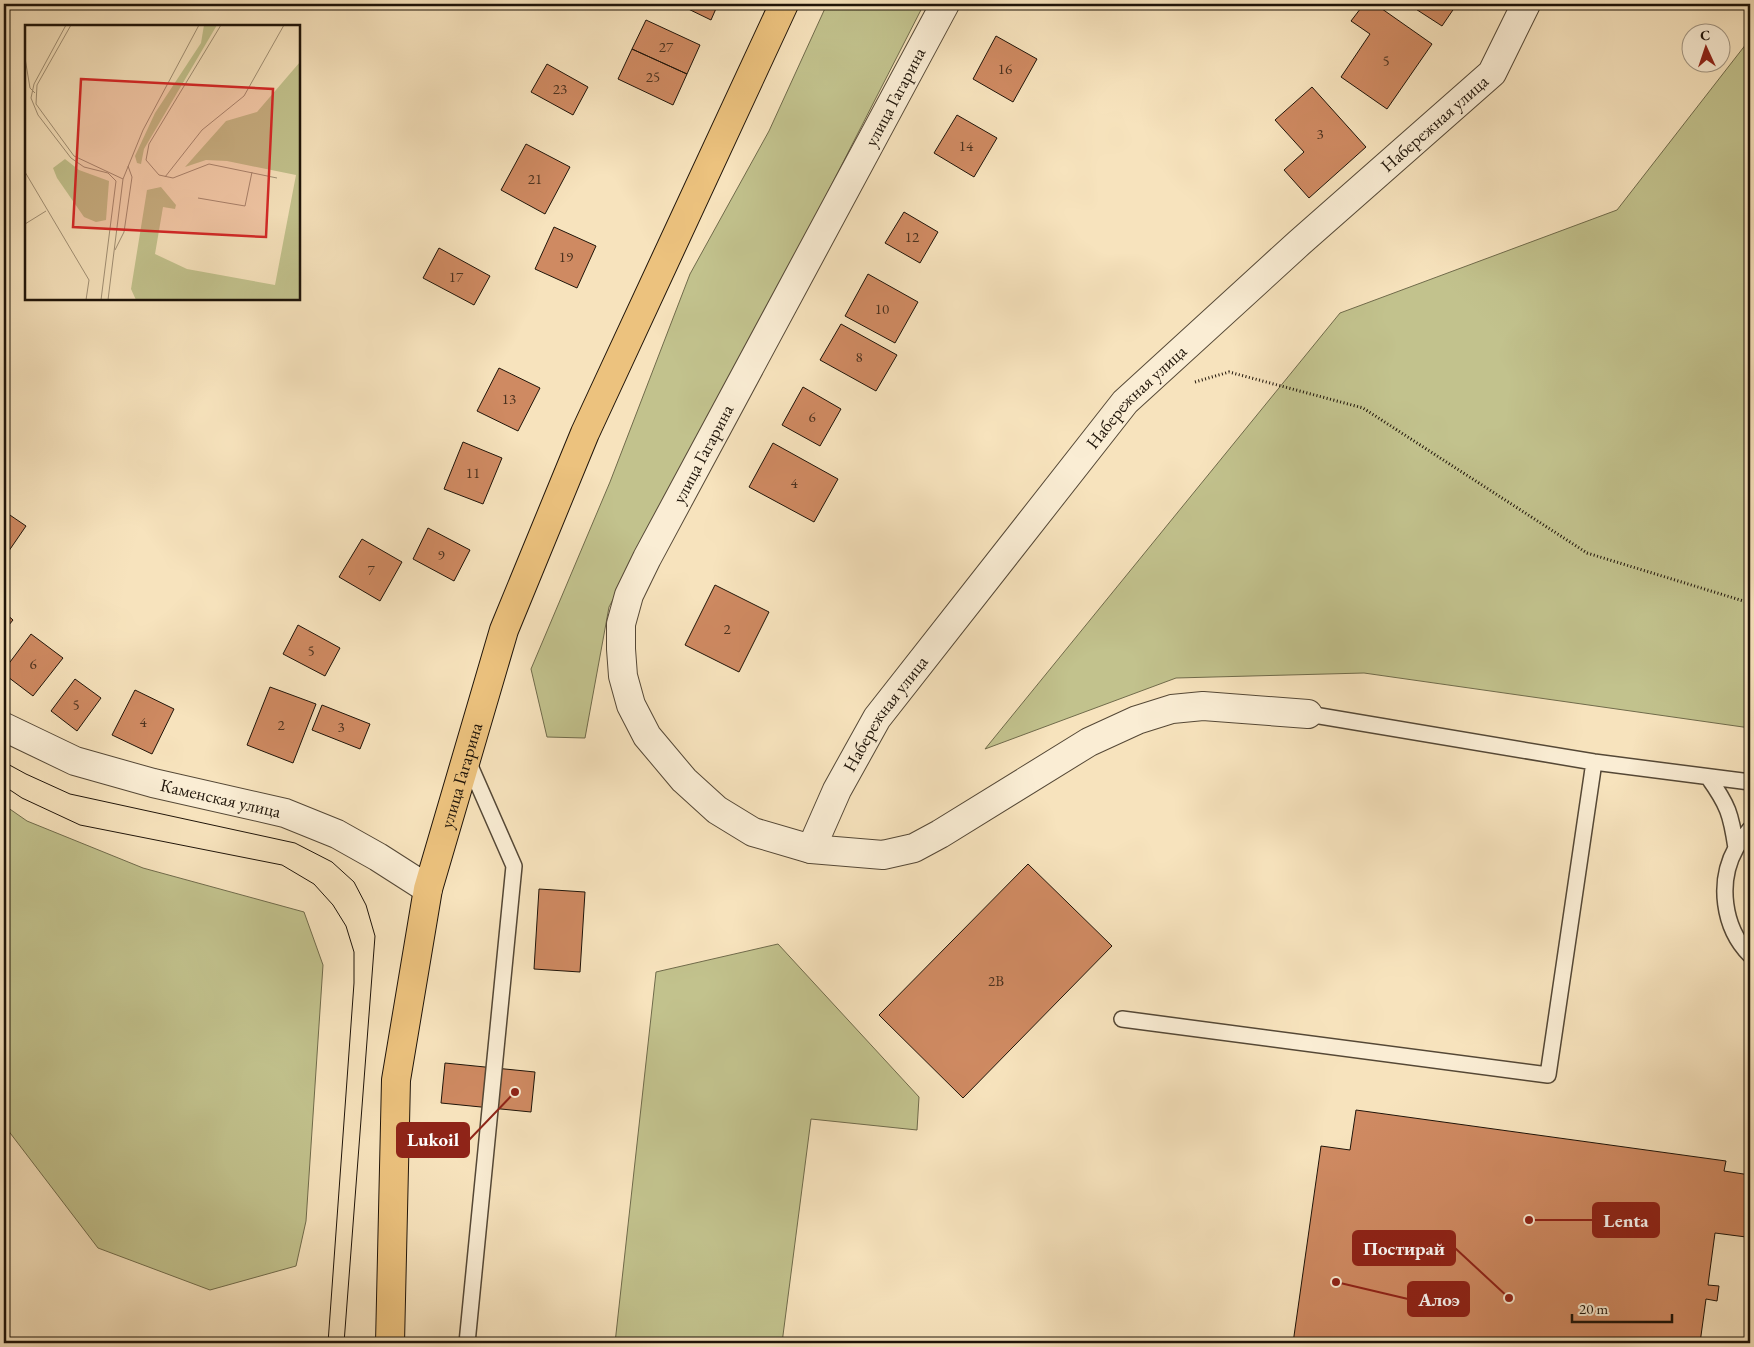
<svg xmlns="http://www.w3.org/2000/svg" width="1754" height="1347" viewBox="0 0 1754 1347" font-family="'EB Garamond',serif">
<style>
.green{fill:#c2c28d;stroke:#706b4b}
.building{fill:#cf8a62;stroke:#1f1409}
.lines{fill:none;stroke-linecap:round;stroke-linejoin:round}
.lane-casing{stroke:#554836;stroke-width:18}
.street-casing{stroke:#554836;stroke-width:30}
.primary-casing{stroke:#1f1409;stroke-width:30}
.path{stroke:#1f1409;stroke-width:3;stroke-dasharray:1 2.5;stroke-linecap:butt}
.lane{stroke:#faedd4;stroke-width:15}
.street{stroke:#faedd4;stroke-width:28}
.primary{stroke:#ecc27e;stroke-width:28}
.tram{stroke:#1f1409;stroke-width:1}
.labels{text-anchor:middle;stroke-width:4.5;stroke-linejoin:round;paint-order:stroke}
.number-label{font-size:15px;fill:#4b321f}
.street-label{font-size:18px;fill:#1f1409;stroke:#faedd4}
.inset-road{fill:none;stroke:#a19075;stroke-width:1}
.view{fill:#d62828;fill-opacity:0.15;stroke:#d62828;stroke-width:2.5}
.inset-edge{fill:none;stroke:#1f1409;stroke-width:2.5}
.leader{fill:none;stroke:#8f2418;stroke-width:2}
.callout-dot{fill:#8f2418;stroke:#faedd4;stroke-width:2}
.callout{fill:#8f2418;stroke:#8f2418;stroke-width:2}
.callout-label{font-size:19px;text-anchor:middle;font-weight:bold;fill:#fff}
</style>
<rect width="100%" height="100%" fill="#f7e3bd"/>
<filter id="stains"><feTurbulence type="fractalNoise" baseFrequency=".004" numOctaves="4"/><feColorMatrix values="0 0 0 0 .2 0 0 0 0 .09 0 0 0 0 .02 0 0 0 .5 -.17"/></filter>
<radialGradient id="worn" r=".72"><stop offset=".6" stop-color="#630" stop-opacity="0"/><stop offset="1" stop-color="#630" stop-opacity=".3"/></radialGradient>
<path class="green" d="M827,4H924L813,221L609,607L585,738L547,737L531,669L610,482L690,274L769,131Z
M1750,39V728L1364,673L1176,678L985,749L1340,313L1617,210Z
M4,805L27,821L143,868L304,912L323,965L306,1221L296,1266L210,1290L98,1248L4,1125Z
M778,944L919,1097L917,1130L811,1119L782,1343H615L656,972Z"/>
<path class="building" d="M678,4H718L711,20Z
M1364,4H1375L1432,44L1387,109L1341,77L1370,34L1351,21Z
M1408,4H1457L1442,26Z
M646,20L700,45L687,74L632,49Z
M996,36L1037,59L1013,102L973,79Z
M632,49L687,74L673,105L618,79Z
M547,64L588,87L573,115L531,92Z
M1312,87L1366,147L1309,198L1284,170L1304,152L1275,120Z
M957,115L997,138L974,177L934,153Z
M526,144L570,167L545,214L501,190Z
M904,212L938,232L920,263L885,243Z
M554,227L596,246L577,288L535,269Z
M439,248L490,276L474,305L423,278Z
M868,274L918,302L895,343L845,316Z
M841,324L897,355L876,391L820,360Z
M499,368L540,388L518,431L477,411Z
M803,387L841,409L820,446L782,425Z
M463,442L502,458L483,504L444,489Z
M773,443L838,479L814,522L749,487Z
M4,511L26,526L4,558Z
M428,528L470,550L454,581L413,559Z
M362,539L402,562L380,601L339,577Z
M715,585L769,612L739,672L685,645Z
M4,612L13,620L4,631Z
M298,625L340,648L325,676L283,654Z
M31,634L63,658L33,696L4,674V670Z
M75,679L101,698L77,731L51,711Z
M270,687L316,704L293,763L247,745Z
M135,690L174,709L152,754L112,735Z
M322,705L370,724L360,749L312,730Z
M1028,864L1112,946L963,1098L879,1015Z
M539,889L585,892L580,972L534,969Z
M445,1063L535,1072L531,1112L441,1103Z
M1356,1110L1726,1161L1724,1171L1750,1175V1207L1746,1237L1715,1233L1708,1285L1719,1286L1717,1301L1706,1299L1700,1343H1293L1321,1146L1350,1150Z"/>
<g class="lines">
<defs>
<path id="lane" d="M1308,714L1594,762L1750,782
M467,759L514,866L467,1343
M1708,777C1728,805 1731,814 1736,848
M1750,829C1746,835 1740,841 1736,848C1717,882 1723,928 1750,955
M1122,1019L1548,1075L1594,762"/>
<g id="street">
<path d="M945,4L647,558L629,595L621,624V649L623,676L631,705L647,736L684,780L717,810L753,832L811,849L883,855L914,848L940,834L1089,742L1137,720L1172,709L1203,706L1308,714"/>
<path id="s1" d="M4,727L75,761L153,783L285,813L337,834L378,857L428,889"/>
<path id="s2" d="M811,849L837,790L877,718L1125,402L1299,243L1492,73L1526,4"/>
</g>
<g id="primary">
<path id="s3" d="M390,1343L396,1080L428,889L504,630L585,433L784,4"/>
</g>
</defs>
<use href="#lane" class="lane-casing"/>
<use href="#street" class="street-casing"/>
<use href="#primary" class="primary-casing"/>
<path class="path" d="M1195,382L1229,372L1363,408L1587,553L1750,603"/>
<use href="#lane" class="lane"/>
<use href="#street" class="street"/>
<use href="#primary" class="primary"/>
<path class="tram" d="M4,762L26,774L70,794L295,843L332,862L354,882L366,905L375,936L344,1343
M4,786L22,798L80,825L282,865L314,884L333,905L346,926L354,952V983L328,1343"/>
</g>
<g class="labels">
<g class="number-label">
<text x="666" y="52">27</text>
<text x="1386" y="66">5</text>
<text x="1005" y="74">16</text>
<text x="653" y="82">25</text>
<text x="560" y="94">23</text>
<text x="1320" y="139">3</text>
<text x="966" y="151">14</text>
<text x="535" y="184">21</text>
<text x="912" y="242">12</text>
<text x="566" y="262">19</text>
<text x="456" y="282">17</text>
<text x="882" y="314">10</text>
<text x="859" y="362">8</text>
<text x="509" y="404">13</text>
<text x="812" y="422">6</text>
<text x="473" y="478">11</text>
<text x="794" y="488">4</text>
<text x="441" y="560">9</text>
<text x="371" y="575">7</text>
<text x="727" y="634">2</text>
<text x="311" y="656">5</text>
<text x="33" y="669">6</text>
<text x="76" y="710">5</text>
<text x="143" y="727">4</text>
<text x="281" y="730">2</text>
<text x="341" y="732">3</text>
<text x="996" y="986">2В</text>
</g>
<g class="street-label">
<text transform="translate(895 97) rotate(-62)" y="6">улица Гагарина</text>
<text dy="6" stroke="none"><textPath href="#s2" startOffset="965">Набережная улица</textPath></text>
<text dy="6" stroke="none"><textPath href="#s2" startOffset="560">Набережная улица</textPath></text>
<text transform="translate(703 454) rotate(-62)" y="6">улица Гагарина</text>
<text dy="6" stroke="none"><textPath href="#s2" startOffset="155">Набережная улица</textPath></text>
<text dy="6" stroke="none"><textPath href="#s3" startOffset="575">улица Гагарина</textPath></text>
<text dy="6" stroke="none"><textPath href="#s1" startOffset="229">Каменская улица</textPath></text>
</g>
</g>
<g transform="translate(25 25)">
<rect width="275" height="275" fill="#f7e3bd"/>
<path d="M179,0H192L119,124L116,139L112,138L110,131L130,88L176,18ZM275,37V275H111L106,264L122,165L136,162L151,180L150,184L138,182L130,229L162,244L250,260L271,150L202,136L181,135L160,142L201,96L232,87ZM40,134L54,145L84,156L81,195L71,197L59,192L32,153L28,143Z" fill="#c2c28d"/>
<path class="inset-road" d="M41,0L9,59L6,73L13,90L46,133L59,142L83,148L91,156L76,275M46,0L12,60L11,79L49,131L98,154M196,0L124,119L121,135L134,150L148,153L184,139L252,153M0,33L5,63L10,68M0,147L64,255L61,275M140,152L177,105L219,71L259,0M173,173L220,181L227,147M0,199L21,186M90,225L99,207L107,152L103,141M83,275L98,154L118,105L174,0"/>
<path class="view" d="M56,54L248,64L241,212L48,202Z"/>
<rect width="275" height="275" class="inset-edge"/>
</g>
<path class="leader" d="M515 1092L469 1140M1529 1220L1593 1220M1509 1298L1455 1248M1336 1282L1408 1299"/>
<g class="callout-dot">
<circle cx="515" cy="1092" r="5"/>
<circle cx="1529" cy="1220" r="5"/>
<circle cx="1509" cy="1298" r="5"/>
<circle cx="1336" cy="1282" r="5"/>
</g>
<g class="callout">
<rect x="397" y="1123" width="72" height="34" rx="5"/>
<rect x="1593" y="1203" width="66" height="34" rx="5"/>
<rect x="1353" y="1231" width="102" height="34" rx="5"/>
<rect x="1408" y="1282" width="61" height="34" rx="5"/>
</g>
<g class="callout-label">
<text x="433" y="1146">Lukoil</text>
<text x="1626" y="1227">Lenta</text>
<text x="1404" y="1255">Постирай</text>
<text x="1439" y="1306">Алоэ</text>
</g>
<rect width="1754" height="1347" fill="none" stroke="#f7e3bd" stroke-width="20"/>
<rect x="5" y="5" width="1744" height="1337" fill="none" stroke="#1f1409" stroke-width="2.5"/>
<rect x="10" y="10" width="1734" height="1327" fill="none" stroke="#1f1409"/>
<g transform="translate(1706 48) rotate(357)"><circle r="24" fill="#faedd4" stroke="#a29683"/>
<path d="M0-4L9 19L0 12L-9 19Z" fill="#8f2418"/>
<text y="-8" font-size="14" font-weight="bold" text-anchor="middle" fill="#1f1409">С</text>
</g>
<path d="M1572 1314v8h100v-8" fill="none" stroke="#1f1409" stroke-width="2.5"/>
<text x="1579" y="1314" font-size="15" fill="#1f1409" stroke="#faedd4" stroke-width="4" paint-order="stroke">20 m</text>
<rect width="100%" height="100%" filter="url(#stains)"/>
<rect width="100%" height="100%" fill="url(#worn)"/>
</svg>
